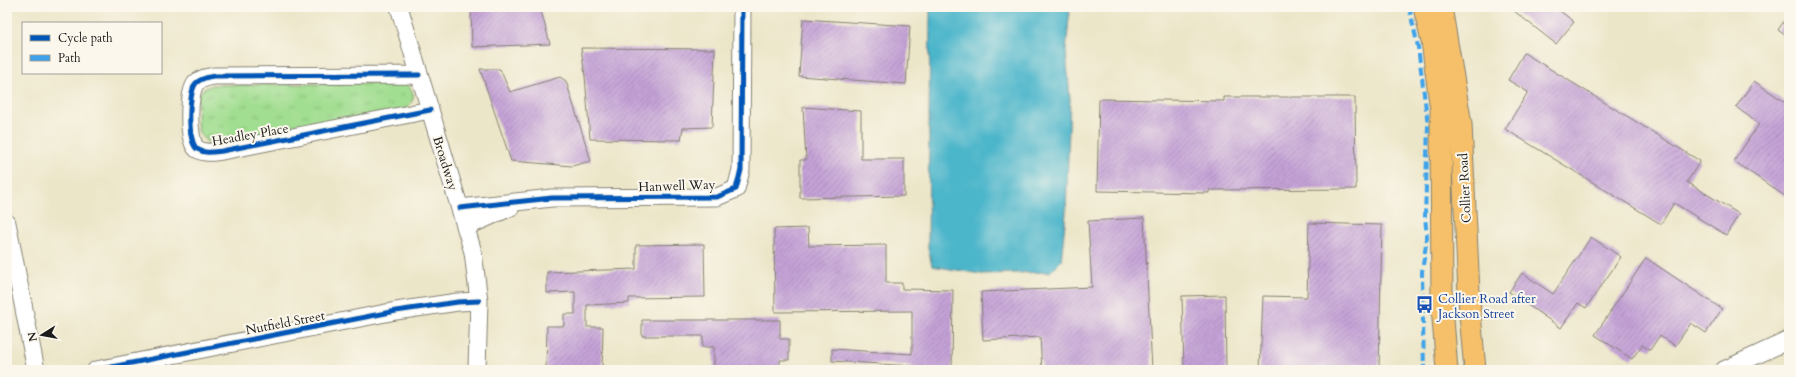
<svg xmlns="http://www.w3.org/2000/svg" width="1796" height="377" viewBox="0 0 1796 377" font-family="Cardo,serif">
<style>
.grass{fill:url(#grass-tufts);stroke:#5f7d56}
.water{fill:#4cb5ca;stroke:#346873}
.building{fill:url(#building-hatch)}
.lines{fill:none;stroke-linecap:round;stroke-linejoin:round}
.minor-casing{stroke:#848172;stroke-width:19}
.major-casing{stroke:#848172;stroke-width:23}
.minor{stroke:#fff;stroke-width:17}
.major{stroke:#f6c06b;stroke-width:21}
.quiet{stroke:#3da2ea;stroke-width:4;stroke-dasharray:8 4;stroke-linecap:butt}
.cycleway-casing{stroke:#fbf7ec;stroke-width:8}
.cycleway{stroke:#0057b8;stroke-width:5}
.labels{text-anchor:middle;stroke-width:4;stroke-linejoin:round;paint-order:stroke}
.street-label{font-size:13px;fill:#1c1c1c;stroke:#fbf7ec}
.transit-label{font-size:13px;fill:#164399;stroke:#fbf7ec;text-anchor:start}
</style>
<defs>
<pattern id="grass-tufts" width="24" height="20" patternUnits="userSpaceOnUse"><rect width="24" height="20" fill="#a2de91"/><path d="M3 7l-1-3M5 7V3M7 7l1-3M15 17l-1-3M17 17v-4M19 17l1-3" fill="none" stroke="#8bbe7c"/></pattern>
<pattern id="building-hatch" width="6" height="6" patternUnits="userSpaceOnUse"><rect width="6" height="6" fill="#c5a2d7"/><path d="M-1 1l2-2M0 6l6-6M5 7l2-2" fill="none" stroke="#9f83ae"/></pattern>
</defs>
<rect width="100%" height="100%" fill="#fbf7ec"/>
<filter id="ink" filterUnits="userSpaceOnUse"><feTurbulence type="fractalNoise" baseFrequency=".025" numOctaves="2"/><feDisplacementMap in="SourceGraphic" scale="8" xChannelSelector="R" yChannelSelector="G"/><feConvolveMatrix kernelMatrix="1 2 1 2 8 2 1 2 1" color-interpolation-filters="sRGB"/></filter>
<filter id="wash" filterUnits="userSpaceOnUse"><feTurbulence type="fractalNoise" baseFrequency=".012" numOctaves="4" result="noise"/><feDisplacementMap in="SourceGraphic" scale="16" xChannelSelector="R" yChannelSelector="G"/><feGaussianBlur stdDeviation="0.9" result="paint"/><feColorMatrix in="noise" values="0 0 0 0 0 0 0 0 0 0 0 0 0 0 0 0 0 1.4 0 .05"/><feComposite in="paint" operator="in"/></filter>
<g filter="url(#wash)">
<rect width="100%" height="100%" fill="#ece6c9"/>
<path class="grass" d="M406,83C417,93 415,103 403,110L222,145C190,142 198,121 198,96L200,92L211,85Z"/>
<path class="water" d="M930,7H1070L1066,51L1070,99L1066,213L1061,261L1050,272L981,274L932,266L928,248Z"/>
<g id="blocks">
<path class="building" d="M471,7H540L550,44L472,47Z
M1509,7H1555L1574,22L1556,44Z
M1789,13V38L1778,30Z
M803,19L910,26L906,84L799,76Z
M581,48L715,49L712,127L683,128L681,140L590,139L585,76Z
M1524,53L1700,161L1687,182L1739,214L1726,235L1674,203L1661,224L1505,129L1528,92L1508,80Z
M480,69H500L510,92L560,77L566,81L591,161L572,166L511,161Z
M1754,81L1789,105V199L1734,161L1759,124L1736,107Z
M1224,97H1355L1356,189L1209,190V193L1097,191L1099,99L1224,101Z
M803,107L861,111V159H904V196L800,198V160H806Z
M1144,218L1152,370H1042L1040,337L983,340L981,292L1092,287L1088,221Z
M1309,223L1382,225L1379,370H1260L1263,296L1307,297Z
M808,228L809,246L886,245V283H902V289L953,290L952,370H911L912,366L832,361V349L912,354V311L775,312L774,229Z
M1591,237L1621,257L1586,308L1578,303L1561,328L1509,292L1522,273L1553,294Z
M704,244L705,297L629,298V303L587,305V327H603L602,370H546L547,326H564V314H575V292L547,293V272L636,269V245Z
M1646,258L1722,309L1706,333L1691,323L1675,346L1660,335L1650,350L1642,345L1632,359L1595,335Z
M1225,295L1226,370H1184L1182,296Z
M642,320H780V339H789V360H780V370H714V347H702L703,336H642Z"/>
</g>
</g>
<g filter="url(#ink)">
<use href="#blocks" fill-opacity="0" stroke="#848172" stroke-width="1"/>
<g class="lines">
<defs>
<path id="minor" d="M399,7L473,252L479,301L477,370
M419,75L214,76C208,77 201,78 196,83C188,92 187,141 197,149C205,154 213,152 222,151L430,110
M460,208L552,198L717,197L736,189L741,170L742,7
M7,223L36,370
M466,227L511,207
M96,370L396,311L458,302L479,301
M1724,370L1789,340"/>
<path id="major" d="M1424,7L1432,41L1441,110L1442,306L1447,370
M1441,7L1461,124L1470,314L1475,370"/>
</defs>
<use href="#minor" class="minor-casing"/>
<use href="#major" class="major-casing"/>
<use href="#minor" class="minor"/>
<use href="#major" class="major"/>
<path class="quiet" d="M1409,7L1418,47L1428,125L1425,217L1427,237L1422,272L1424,370"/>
<defs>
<path id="cycleway" d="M419,75L214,76C208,77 201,78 196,83C188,92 187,141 197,149C205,154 213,152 222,151L430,110
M460,208L552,198L717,197L736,189L741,170L742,7
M96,370L396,311L458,302L479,301"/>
</defs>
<use href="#cycleway" class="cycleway-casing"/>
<use href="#cycleway" class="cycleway"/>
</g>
</g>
<defs>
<symbol id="bus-bare" viewBox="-9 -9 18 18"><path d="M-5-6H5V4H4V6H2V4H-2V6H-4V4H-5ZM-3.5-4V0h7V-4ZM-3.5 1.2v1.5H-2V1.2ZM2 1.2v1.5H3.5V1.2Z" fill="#1a4fb4" stroke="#fbf7ec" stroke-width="2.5" paint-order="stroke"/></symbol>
</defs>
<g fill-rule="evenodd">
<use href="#bus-bare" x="1412" y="292" width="25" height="25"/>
</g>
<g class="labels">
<g class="street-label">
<text transform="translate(250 134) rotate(-10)" y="5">Headley Place</text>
<text transform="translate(446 163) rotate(73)" y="5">Broadway</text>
<text transform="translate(677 185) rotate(-2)" y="5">Hanwell Way</text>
<text transform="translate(1464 188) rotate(-93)" y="5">Collier Road</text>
<text transform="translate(285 322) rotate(-11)" y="5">Nutfield Street</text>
</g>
<g class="transit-label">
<text x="1438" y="303">Collier Road after<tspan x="1438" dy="15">Jackson Street</tspan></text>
</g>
</g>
<rect width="1796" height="377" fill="none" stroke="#fbf7ec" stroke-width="24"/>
<rect x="22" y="22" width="140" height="52" fill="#fbf7ec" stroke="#a29f99"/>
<rect x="30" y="35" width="20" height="6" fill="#0057b8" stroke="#a29f99"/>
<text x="58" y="42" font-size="12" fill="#1c1c1c">Cycle path</text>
<rect x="30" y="55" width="20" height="6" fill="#3da2ea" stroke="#a29f99"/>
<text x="58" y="62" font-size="12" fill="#1c1c1c">Path</text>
<g transform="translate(42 335) rotate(259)" stroke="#fbf7ec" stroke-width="3" paint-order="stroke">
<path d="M0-3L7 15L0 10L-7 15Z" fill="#1c1c1c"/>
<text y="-6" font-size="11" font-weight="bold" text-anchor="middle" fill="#1c1c1c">N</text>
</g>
</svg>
